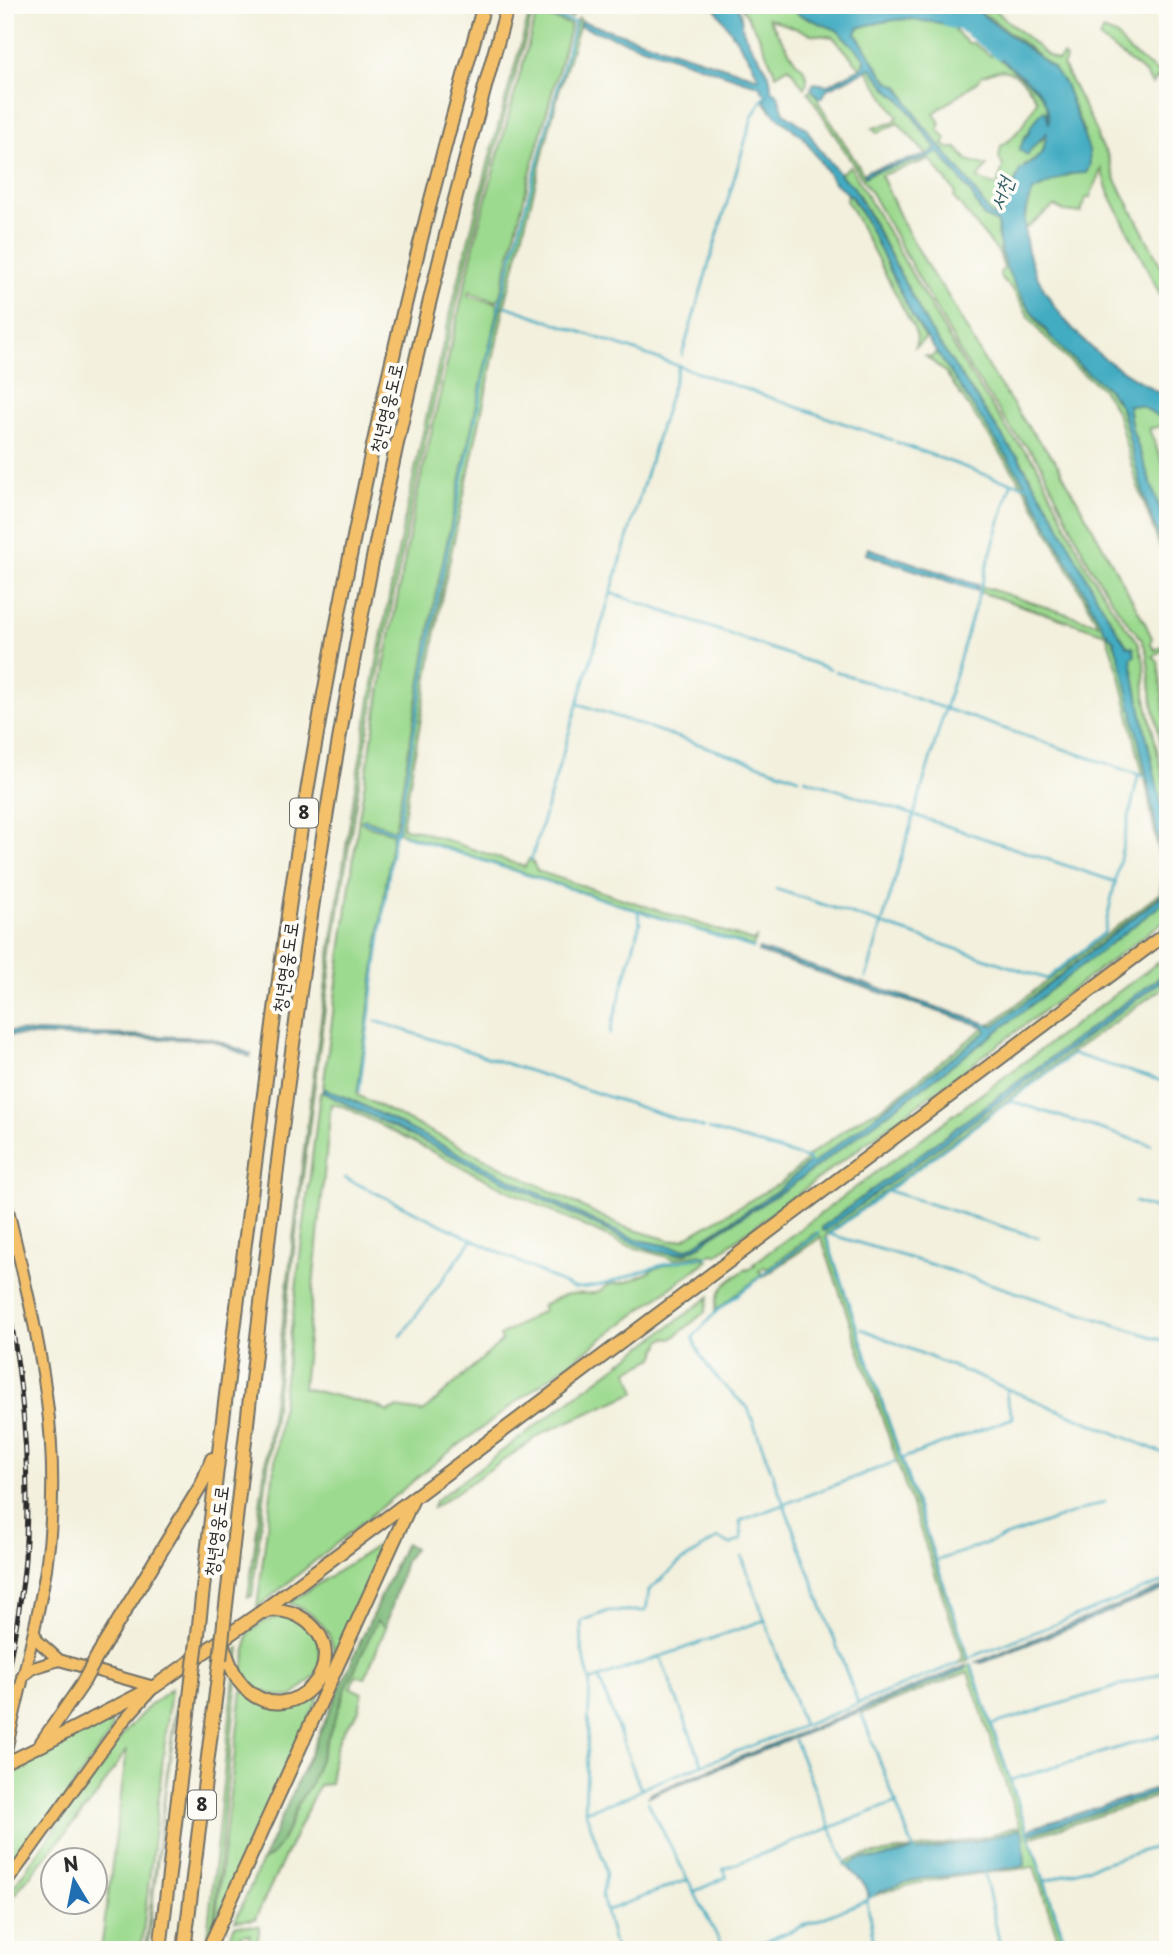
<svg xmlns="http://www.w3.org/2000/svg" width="1173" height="1955" viewBox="0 0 1173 1955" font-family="'Playpen Sans','Poor Story',sans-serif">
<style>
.green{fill:#9cda8f;stroke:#64825d;stroke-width:2;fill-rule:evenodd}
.forest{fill:#7dba7a;stroke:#547252;stroke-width:2}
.water{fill:#43acc2;stroke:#376c76;stroke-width:2;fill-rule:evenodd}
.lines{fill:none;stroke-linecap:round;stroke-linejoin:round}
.stream{stroke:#43acc2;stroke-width:2.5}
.river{stroke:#43acc2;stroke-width:14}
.major-casing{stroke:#717069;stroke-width:14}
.highway-casing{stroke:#717069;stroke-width:16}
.major{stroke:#f4c16a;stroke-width:10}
.highway{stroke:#f4c16a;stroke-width:12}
.rail-casing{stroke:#2b2b2b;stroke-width:5}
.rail{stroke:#fdfcf7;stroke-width:2.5;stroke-dasharray:8;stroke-linecap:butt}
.highway-bridge-casing{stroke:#717069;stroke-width:16;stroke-linecap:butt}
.highway-bridge{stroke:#f4c16a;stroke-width:12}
.labels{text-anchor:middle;stroke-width:7;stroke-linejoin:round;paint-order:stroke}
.shield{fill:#fdfcf7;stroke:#6a6a68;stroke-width:2}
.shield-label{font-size:18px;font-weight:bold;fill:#2b2b2b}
.street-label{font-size:19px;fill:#2b2b2b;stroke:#fdfcf7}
.water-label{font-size:21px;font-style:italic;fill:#355f67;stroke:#fdfcf7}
</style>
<rect width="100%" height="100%" fill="#fdfcf7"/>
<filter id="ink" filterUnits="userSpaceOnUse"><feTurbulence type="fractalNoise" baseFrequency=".0143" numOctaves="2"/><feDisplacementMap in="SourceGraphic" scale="14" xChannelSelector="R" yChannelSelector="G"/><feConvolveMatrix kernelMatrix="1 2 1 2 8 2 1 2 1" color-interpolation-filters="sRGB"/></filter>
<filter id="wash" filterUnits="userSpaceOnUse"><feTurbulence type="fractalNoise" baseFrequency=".00686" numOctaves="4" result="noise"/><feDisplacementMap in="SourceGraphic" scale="28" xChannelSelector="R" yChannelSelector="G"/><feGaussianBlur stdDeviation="1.57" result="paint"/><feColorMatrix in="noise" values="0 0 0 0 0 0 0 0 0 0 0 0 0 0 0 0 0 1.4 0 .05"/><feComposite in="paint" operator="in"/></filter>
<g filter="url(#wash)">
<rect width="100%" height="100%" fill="#f3f0dd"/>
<path class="green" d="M532,5H535C470,232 417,462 375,694C320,992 290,1295 252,1596L248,1597C282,1347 307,1096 346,847C389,563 452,281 532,5Z
M539,5H576L572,18L547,11L543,15L571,25L533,162L499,299L497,301L472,294L471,291L468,293L469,297L497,303L498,306L435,597L395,830L365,819L361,821L366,825L393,833L357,1095L621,1226L672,1241L683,1239L782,1182L805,1162L807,1157L861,1118L883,1107L985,1027L987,1029L986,1033L973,1043L780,1189L691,1247L684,1249L638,1240L608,1228L354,1101L323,1088L359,817L385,663L417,495L478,228Z
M740,5H787L800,15L837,30L865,58L864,65L861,68L833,37L811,34L768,18L796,62C805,68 811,79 804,88L789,67L776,75L758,34Z
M989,5L1047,55L1058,61L1063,55L1066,59L1063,66L1096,130L1098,140L1107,154L1115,178L1168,280V311L1108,191L1101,169L1090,197L1085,199L1081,213L1064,211L1054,206L1025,229V215L1033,191L1039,186L1077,172L1084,132L1065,84L1052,67L1022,42L989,17L965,6Z
M579,18L581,21L560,87L504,308L442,596L402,828L417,830L525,867L529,859L532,860L537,871L753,941L757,937L753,947L398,832C427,654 460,477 502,302C524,207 550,114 577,20Z
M907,19L973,27C984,35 989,47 998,57C1020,79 1052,89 1049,126L1046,112L1043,111C1033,126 1027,128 1031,147L1042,140L1048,131L1043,151L1035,160L1026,164L1010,190L1002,216L997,217L990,214L966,178L919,120L899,86L890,83L882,74L856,34L858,28C874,23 890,20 907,19ZM957,26C973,32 981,39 992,53L991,56L973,43H968L955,31ZM998,70C1018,70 1027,84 1037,100C1029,118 1018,135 1001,146L999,158L1003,166L997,186L977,179L987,166L967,160L957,148H948L943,144L946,139L938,129L940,123L934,113L979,80L981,76Z
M1103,30L1116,35L1128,50L1168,80V87L1157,78L1152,84L1145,73L1099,38Z
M871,68L888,89L900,99L936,149L927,155L898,123L877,133L873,128L892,123L898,117L866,69Z
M812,90L819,98L818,101C834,127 850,151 865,177L872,172L927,158L939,152L971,193L984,217L998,223L997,234L1001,247L1023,300L1042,328L1082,369L1099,379L1120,406L1150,509L1168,557V564L1159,545L1134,475L1118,415L1111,402L1101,388L1075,367L1042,334L1029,317L1014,291L1000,277V272L1004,269L999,253L954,198L955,192L932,162L929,160L881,175L903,223L935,279L944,289L989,369L1031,431L1055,460L1145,623L1152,638L1150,644L1155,650L1168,643V647L1153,656L1158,661L1168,742V778L1152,699L1147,654L1142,640L1119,611L1090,566L1039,460L1014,433L965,361L873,196L808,92Z
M850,166L963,363L1011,435L1036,463L1087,568L1117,615L1138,642L1144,662L1145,695L1168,800V830L1166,829L1127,646L1084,576L1054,517L1018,456L1013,452L930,330L859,195L840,174Z
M848,193L867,223L913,317L926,338L915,347L917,337L914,329L850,206L846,201Z
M937,351L1026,485L1105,630C1125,647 1140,746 1146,776L1143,775L1120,676L1106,634L980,592L981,586L1098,624L1025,489L945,372L926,356L932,357Z
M1128,404L1142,406L1168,423V429L1164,425L1149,429L1168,477V533L1132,429Z
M1145,777L1163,867L1168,866V870L1164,872L1165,892L999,1023L994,1026L988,1024L994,1022L1160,893L1162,876Z
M1168,898V918L716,1255L712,1253L708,1256L699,1254L674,1259L625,1245L509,1191L345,1107L331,1104L303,1388L377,1406L388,1412L396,1408L423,1412L502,1341L500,1336L544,1310L542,1306C551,1301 559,1296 569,1294C583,1292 598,1297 608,1285L627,1282L650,1272V1270C665,1265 697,1253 708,1260L444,1456L257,1608L320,1093L322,1092L626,1240L675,1254H685L701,1246L710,1237L792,1185L990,1037Z
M1168,955V971L822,1227L825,1230L1168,976V984L1072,1052L827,1234L826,1238L968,1660L959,1663L963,1656L821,1237L762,1278L818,1234L815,1233L767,1269L764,1267L759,1271L762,1273L759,1277L715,1311C718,1285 726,1284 746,1269L748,1270L755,1265L753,1264Z
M709,1297L705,1312L672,1339L665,1338L661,1341L654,1358L628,1371L636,1392L545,1432L433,1508L435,1501Z
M389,1538L334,1665C336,1633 319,1614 289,1603Z
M281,1616L299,1619L319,1639L321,1670L292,1697C269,1696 256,1692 243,1672L248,1634L263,1622Z
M377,1620L386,1627L365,1678L356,1675L351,1688L362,1693C359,1722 353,1713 342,1733C334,1748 332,1767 330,1784L319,1785L255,1919L235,1921L262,1861C289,1848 290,1806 310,1786L346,1688Z
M240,1648L212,1943L206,1947L237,1649Z
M970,1664L1067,1950H1062L1034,1867C978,1875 922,1877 868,1898C891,1876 989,1872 1025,1865L1022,1837C986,1835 951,1846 916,1852L913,1850L878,1859C869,1856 853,1861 848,1867L844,1864C857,1853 875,1855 891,1852C922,1848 953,1843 983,1837C996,1835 1006,1827 1020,1827L968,1672L861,1714V1711L966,1669L965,1666Z
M324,1685L215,1926L242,1690C275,1710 296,1721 324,1685Z
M171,1689L141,1950H101L127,1749L95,1798L12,1897L5,1909V1898L125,1732L151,1704Z
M180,1693L167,1778L147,1950H145L177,1695Z
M109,1721L112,1726L110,1734L18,1864L5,1858V1809L13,1769L41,1753Z
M1168,1789V1793L1032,1837L1030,1831L1032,1833Z
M235,1925L260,1926L256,1950H247L250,1934C239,1935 234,1940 231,1950H224Z"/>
<path class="forest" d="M405,1543L414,1548L405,1561L386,1627L377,1621L346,1688L310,1786C290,1806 289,1849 262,1861Z"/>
<path class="water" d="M713,5H736C745,19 739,19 743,30C751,53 772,65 771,90L778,95L784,113L806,128L817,146L842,177L853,186L930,330L1013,452L1018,456C1028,477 1043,496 1055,517C1078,561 1099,605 1127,646L1133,647L1135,655L1131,659C1141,716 1155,772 1166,828L1168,830V866L1163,867L1147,778L1123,671L1114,641L1105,631L1026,485L913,317L867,223L852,197L834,182L803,137L775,115L764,101L767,94L762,91L760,86L579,26L581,21L759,78L751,61Z
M787,5H839L855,9L867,5H964L972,7L1052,67L1065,84L1089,150L1090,165L1086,173L1069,174L1033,191C1030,199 1025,208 1025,216C1020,267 1059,319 1095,351C1115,368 1140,381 1162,395L1168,392V423L1142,406L1128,405L1132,429L1168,533V557C1151,525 1141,486 1132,451C1128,436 1126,417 1119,404C1109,386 1095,380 1081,367C1046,336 994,272 998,223L984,217L971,193L939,152L927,158L873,172L865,177L864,174L869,170L927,155L936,148L900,99L888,89L871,68L827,89L823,97L819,98L811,88L814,83L828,85L861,68L864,65L865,58L837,30L800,15ZM907,19L973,27C984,35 989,47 998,56C1019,78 1051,88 1049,124L1046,112L1043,111L1031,126L1028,135H1026L1019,150L1028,155C1032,145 1041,140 1047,132L1043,151L1035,160L1020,170L1002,216L997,217L990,214L966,178L919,120L898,86L890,83L882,74L856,34L858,28C874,23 890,20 907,19Z
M868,548L978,585L977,591L866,554Z
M1168,870V898L1163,903L990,1037L792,1185L710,1237C684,1264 657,1252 626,1240L322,1092L323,1088L354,1101L608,1228L638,1240L684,1249L691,1247L780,1189L809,1163L812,1164L986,1032L985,1027L758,952L759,949L994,1026L1047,986L1160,897L1165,892L1164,871Z
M1168,971V976L825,1231L822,1230V1227Z
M5,1031L211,1038L251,1054L250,1057L211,1040L5,1035Z
M1168,1585V1588L982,1663L977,1662Z
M965,1666L966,1669L649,1796L651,1793Z
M1168,1785V1789L1032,1833L1030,1831L1031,1828Z
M1020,1829L1023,1833L1025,1865C992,1872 959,1874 926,1878C906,1880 886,1889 868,1897C869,1883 855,1877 848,1867C860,1854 865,1860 879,1858C889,1857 903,1854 913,1850L916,1852L983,1840Z"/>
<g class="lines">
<path class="stream" d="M506,306L892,440
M682,355L753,115L766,93
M896,442L997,479L1028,486
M611,593L830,669
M835,671L1146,777
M579,704L799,778
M805,779L1116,882
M363,821L396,832
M403,835L753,948
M531,860L679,365
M776,889L1047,979L1104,933L1138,776
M866,978L1011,484
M376,1021L704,1128
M610,1033L640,923L638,912
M359,1091L394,836L397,832L437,597L500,303L575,23L546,14
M1011,1101L1151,1145
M709,1129L808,1159L810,1164
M345,1178L573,1288C610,1289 644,1266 680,1261C690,1259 696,1255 707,1257
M889,1191L1039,1238
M1135,1202L1168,1213
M818,1233L718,1310L693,1337C701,1366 727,1389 748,1408L858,1703
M829,1234L1073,1054L1168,1083
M829,1234L933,1265L1168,1342
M827,1239L969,1658L1168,1580
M862,1329L1168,1455
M401,1336L472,1240
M901,1459L1013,1418L1007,1400L1006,1388
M742,1557L803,1725
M936,1561L1105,1502
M660,1656L702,1764
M971,1664L1068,1950
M599,1678L641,1790
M590,1681L765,1620
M862,1715L915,1853
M991,1725L1168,1671
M795,1742L845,1863L850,1866
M1011,1780L1168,1733
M648,1802L724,1950
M585,1811L630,1796L647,1786L803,1726L958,1663
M984,1871L1001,1950
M1045,1881L1168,1843
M693,1892L727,1877L723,1869L897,1802
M867,1901L875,1950
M606,1911L687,1880
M618,1950L614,1944L602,1896L606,1874L604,1861L585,1811L590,1681L582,1651L581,1621L609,1611H646L649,1590L678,1564L718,1538L730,1545L742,1539L740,1521L895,1462
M744,1950L867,1900L876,1892
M1021,1950L1058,1941"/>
<path class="river" d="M949,21L963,24L1000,52"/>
</g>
</g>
<g filter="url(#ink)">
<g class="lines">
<defs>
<path id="major" d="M5,1197C35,1325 66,1436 46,1569C36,1632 18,1693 5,1756
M22,1677L33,1668L59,1660
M5,1763L40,1746
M5,1885L121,1724L154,1687L59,1660L38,1641L34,1632"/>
<path id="highway" d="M225,1614C257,1342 285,1069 329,799C373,531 433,265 508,5
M198,1634C214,1485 233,1337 252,1188C269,1056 285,924 307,792C351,527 409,264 484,5
M223,1645C228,1660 234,1677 245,1688C291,1734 359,1659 305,1620C292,1611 279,1608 264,1612
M99,1653L202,1484L212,1459
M42,1742L81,1686
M40,1746L154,1687L260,1613L1168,932
M160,1950L192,1680
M184,1950L220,1660
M208,1950L412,1501"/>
</defs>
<use href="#major" class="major-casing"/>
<use href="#highway" class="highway-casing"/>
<use href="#major" class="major"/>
<use href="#highway" class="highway"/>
<defs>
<path id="rail" d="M5,1288C23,1378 31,1467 25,1558C22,1601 13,1643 5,1685"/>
</defs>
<use href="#rail" class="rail-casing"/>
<use href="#rail" class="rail"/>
<defs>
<path id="highway-bridge" d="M220,1660L225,1614
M192,1680L198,1634
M81,1686L99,1653"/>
</defs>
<use href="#highway-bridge" class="highway-bridge-casing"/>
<use href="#highway-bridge" class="highway-bridge"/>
</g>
</g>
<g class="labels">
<g class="shield">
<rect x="290" y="798.5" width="28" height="29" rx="5"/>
<rect x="188" y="1790.5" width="28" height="29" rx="5"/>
</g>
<g class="shield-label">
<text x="304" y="819">8</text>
<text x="202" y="1811">8</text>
</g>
<g class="street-label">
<text transform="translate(386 408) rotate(-77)" y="7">청년영웅도로</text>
<text transform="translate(285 967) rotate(-82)" y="7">청년영웅도로</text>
<text transform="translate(216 1531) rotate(-83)" y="7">청년영웅도로</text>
</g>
<g class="water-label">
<text transform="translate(1002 194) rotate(-71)" y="7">서천</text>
</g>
</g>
<rect width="1173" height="1955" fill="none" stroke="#fdfcf7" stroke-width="28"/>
<g transform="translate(74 1881) rotate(350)"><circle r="33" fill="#fdfcf7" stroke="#a9a8a5" stroke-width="2"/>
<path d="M0-5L12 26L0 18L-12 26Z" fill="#1f6fb2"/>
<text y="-10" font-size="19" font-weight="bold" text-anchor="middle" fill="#2b2b2b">N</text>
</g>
</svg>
